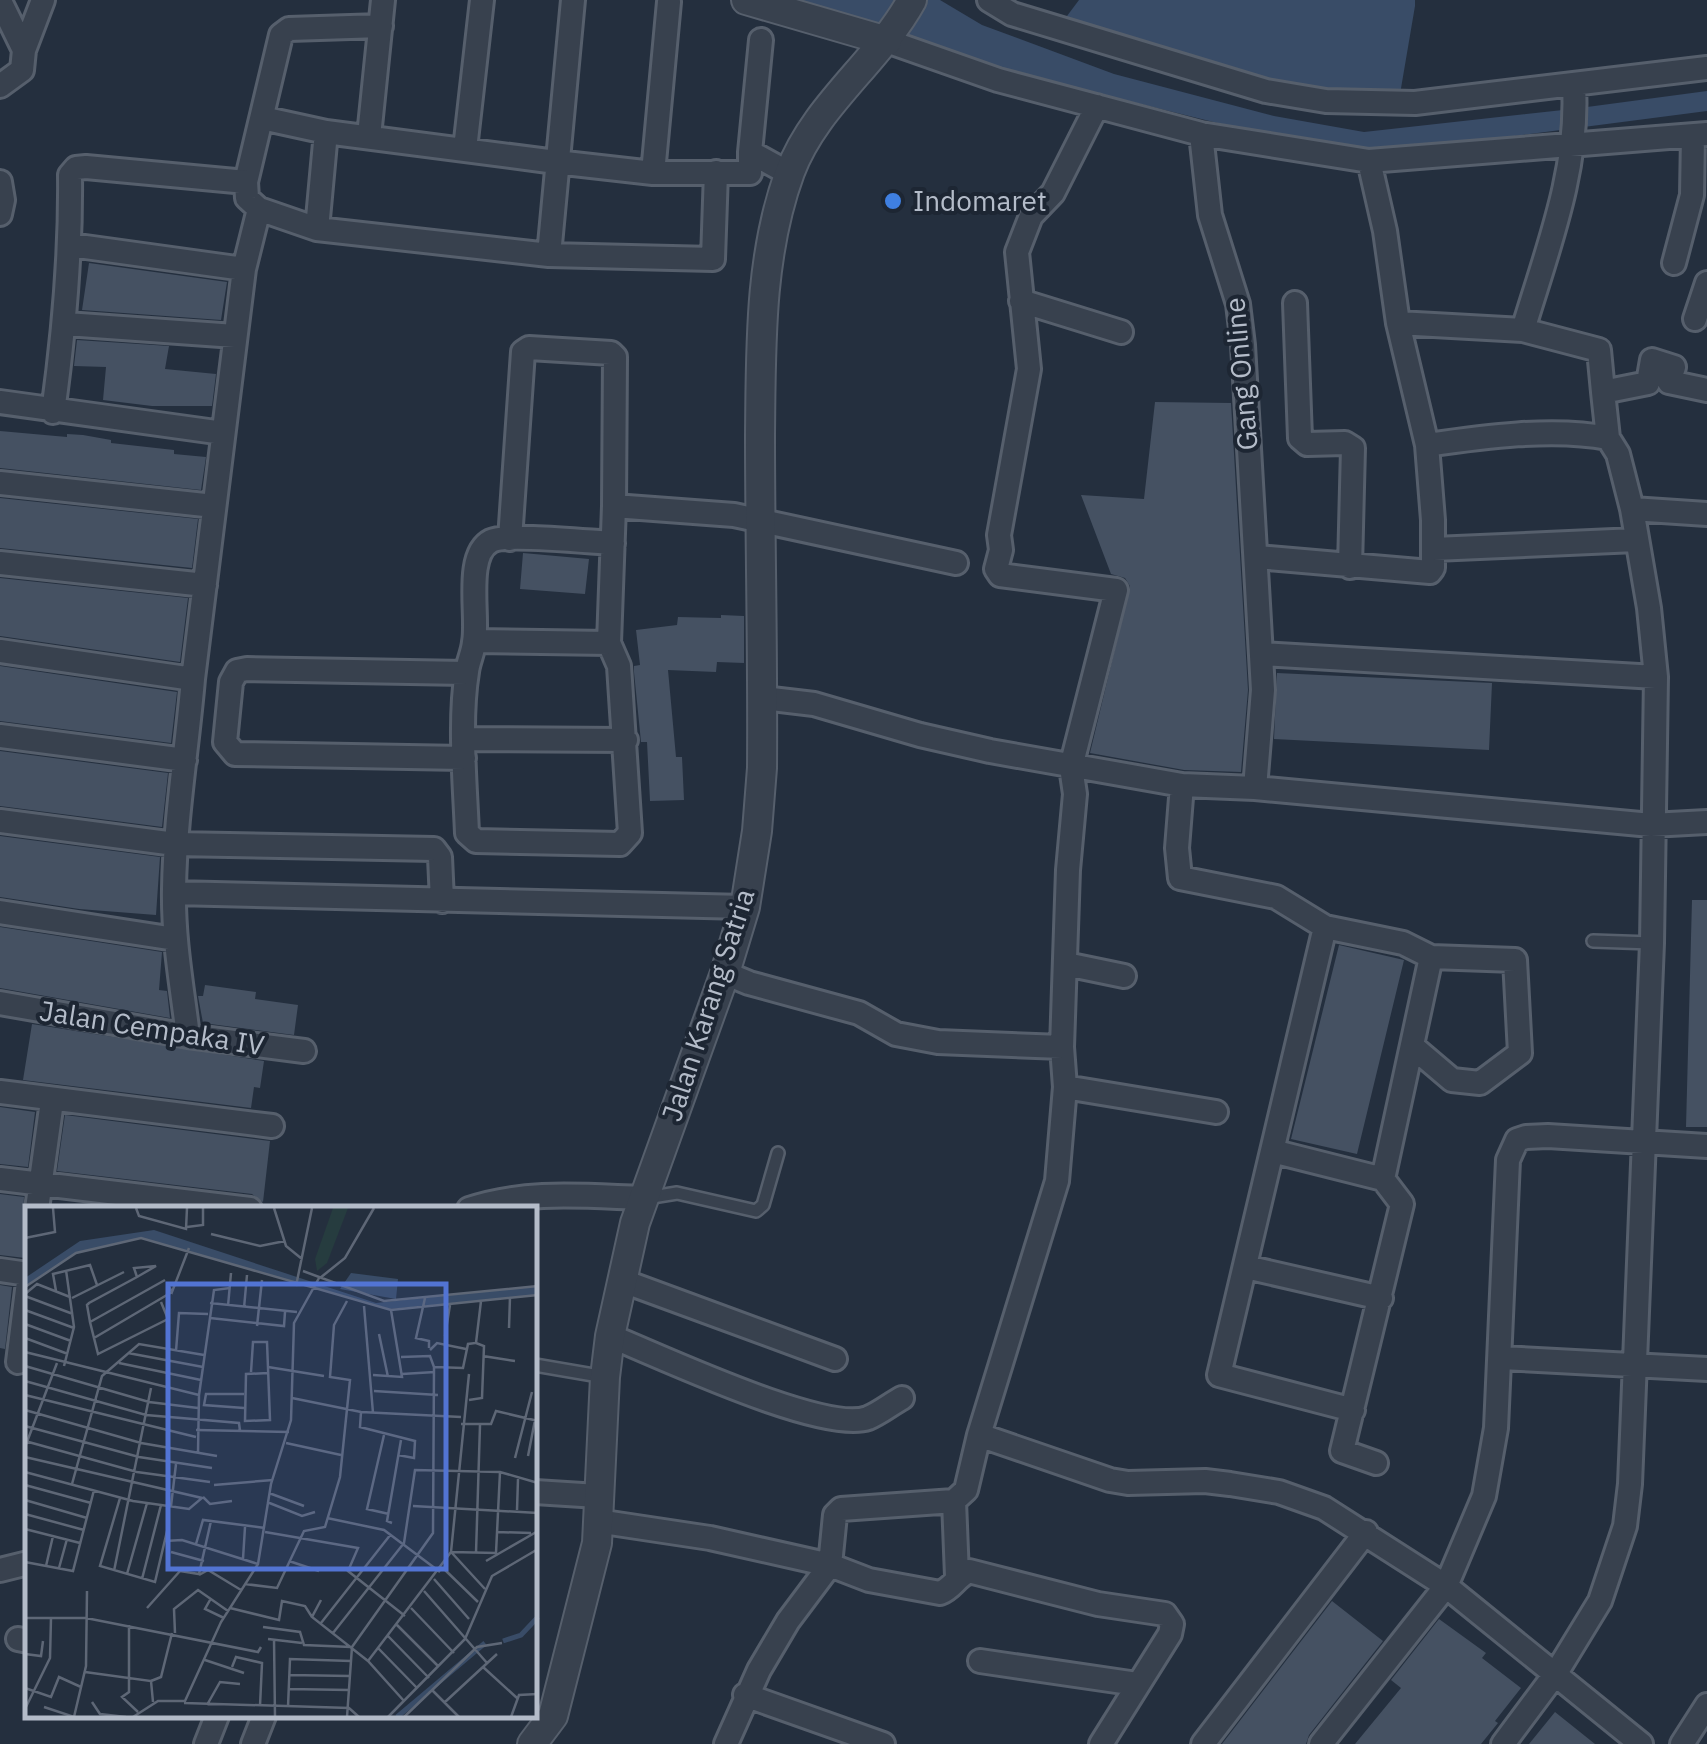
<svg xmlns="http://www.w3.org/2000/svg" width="1707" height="1744" viewBox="0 0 1707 1744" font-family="'IBM Plex Sans',sans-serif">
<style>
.water{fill:#394c67}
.building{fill:#455162}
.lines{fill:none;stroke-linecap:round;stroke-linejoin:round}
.service-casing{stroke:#565f6c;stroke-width:16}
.minor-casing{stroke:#565f6c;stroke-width:28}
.tertiary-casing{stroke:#565f6c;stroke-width:32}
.service{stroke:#38414e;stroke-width:11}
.minor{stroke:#38414e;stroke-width:22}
.tertiary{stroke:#38414e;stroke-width:28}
.shop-dot{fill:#3f7fe0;stroke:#1d2633;stroke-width:4}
.labels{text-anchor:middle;stroke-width:8;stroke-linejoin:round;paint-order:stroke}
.poi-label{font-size:28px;fill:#b4bcc9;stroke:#1d2633;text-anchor:start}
.street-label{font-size:28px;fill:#b4bcc9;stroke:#1d2633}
.inset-river{fill:none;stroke:#394c67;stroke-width:5}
.inset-road{fill:none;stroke:#5e6776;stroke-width:2.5}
.view{fill:#5274d3;fill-opacity:0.15;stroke:#5274d3;stroke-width:5}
.inset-edge{fill:none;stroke:#b4bcc9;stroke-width:5}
</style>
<rect width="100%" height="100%" fill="#242f3e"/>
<path class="water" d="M746,0H940L982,25L1114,74L1274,116L1364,132L1572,109L1707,91V111L1421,148L1362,152L1258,133L1007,71Z
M1079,0H1415V6L1399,100L1327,101L1058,28Z"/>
<path class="building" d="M89,263L227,282L221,320L82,310Z
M77,340L169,346L165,369L216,374L212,406H152L103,400L106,367L74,366Z
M1155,402L1231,403L1248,690L1241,772L1184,770L1090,753L1130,586L1125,578L1111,574L1081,495L1144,499Z
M0,431L67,437V434L83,435L111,440V443L174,450V454L206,457L201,490L0,468Z
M0,498L198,519L192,568L0,548Z
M523,553L589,559L585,594L520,589Z
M0,578L188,598L180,662L0,636Z
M721,615L744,616V663L717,662L716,672L668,670L676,757H682L684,800L650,801L647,742H641L634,672V666L640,665L636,630L677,625L678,617L721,618Z
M0,666L177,692L171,743L0,721Z
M1277,673L1492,683L1489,750L1274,739Z
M0,751L168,773L162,827L0,806Z
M0,836L160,857L156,915L79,909L0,897Z
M1692,900H1707V1127H1686Z
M0,927L162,952L159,990L167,991L170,1018L0,988Z
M1339,945L1404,960L1357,1154L1291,1139Z
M205,985L256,992L255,999L298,1005L294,1035L203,1023L198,996H203Z
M32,1024L264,1061L260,1088L254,1087L251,1108L23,1080Z
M0,1107L35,1112L28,1167L0,1164Z
M65,1115L270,1141L263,1202L252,1194L57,1171Z
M0,1194L24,1197L23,1214L28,1220L25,1258L0,1255Z
M0,1285L12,1287L5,1349L0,1348Z
M1332,1601L1383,1641L1309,1735L1306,1744H1222Z
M1439,1619L1486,1653L1482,1658L1521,1688L1495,1721L1498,1723L1481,1744H1355L1401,1688L1391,1680Z
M1555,1712L1595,1744H1529Z"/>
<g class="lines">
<defs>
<path id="service" d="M1593,941L1652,943
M646,1198L677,1193L756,1211L763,1205L778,1153
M535,1365L605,1377"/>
<path id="minor" d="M989,0L1012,14L1266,91L1326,101L1415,103L1707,68
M0,1L24,50L43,0
M887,41L998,80L1201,134L1369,161L1707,134
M0,86L22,70L24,50
M1574,86C1579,170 1547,250 1523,330L1599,350L1603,392
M262,118L326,132L556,162L653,173H750V152L790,174
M1201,134L1210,215L1238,304L1243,345L1263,690L1255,788
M369,136L383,0
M465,149L482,0
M750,152L761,40
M653,173L669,2
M0,182L3,200L0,214
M259,209L317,229L549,255L713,259L716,172
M317,229L326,132
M71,245L244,269
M549,255L573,0
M1674,263L1692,195L1693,136
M1021,301L1121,332
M1295,303L1300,438L1307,444L1345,443L1353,448L1350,567
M1695,319L1707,283
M1398,323L1523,330
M66,324L235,336
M0,402L223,433
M53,412C64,332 71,255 70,175L76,168L86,167L246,182
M1608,438L1603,392L1648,383L1652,360L1674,367L1669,382L1707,390
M1427,445C1482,437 1553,427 1608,438L1618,454L1632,509L1649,608L1656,677L1652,943L1630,1484L1625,1526L1600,1601L1556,1673L1503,1744
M0,483L214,506
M614,506L734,515L956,563
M1632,509L1707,514
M510,539L523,352L529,348L611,353L615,357L614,506L609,643L619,666L630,833L620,844L476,841L467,833C465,784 459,720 467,672C468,662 473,653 474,642C479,617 464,555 491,541C506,533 591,542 613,543
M1434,549L1636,540
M1257,557L1430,572L1433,568V520L1427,445L1398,323L1385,231L1369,161
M0,563L205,585
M475,641L609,643
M0,651L193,679C187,749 175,819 174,889C173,939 182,987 188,1036
M1261,654L1656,677
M193,679L244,269L259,209L247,198L246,182L281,35L289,29L381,26
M763,698L814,704L920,735L990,751L1182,785L1255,788L1651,825L1707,822
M0,736L185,760
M465,739L626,740
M464,758L235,754L225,742L231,682L237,671L247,669L466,673
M1182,785L1177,848L1180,878L1276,897L1325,927L1403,943L1431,957L1515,960L1520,1053L1480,1083L1452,1080L1412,1046
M0,821L175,844L434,849L440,857L442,901
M174,893L745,907
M0,912L175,939
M1325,927L1219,1375L1353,1410
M1066,964L1124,976
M725,973L749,983L859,1013L896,1034L938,1042L1062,1047
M0,1003L188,1036L304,1051
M1065,1087L1216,1112
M0,1092L272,1126
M1272,1151L1383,1179L1402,1204L1342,1451L1376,1463
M0,1179L250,1209
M1383,1179L1431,957
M37,1209L52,1101
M469,1209C526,1190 583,1196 642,1198
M1246,1267L1381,1298
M0,1270L28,1274
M623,1281L835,1359
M610,1336C660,1356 824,1434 868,1418C880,1413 891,1404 902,1398
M1501,1358L1707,1369
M18,1362L28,1282
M979,1435L1110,1480L1128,1483L1205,1481L1230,1484L1279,1492L1324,1508L1446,1586L1641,1744
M535,1492L598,1496
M954,1501L957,1576
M597,1521L710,1538L830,1565L869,1580L940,1593C953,1588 956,1577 969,1571L1098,1604L1165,1614L1172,1624L1170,1634L1101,1744
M0,1570L28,1563
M18,1639L28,1641
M980,1661L1137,1684
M745,1695L883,1744
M206,1744L217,1716
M253,1744L264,1716
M726,1744L759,1670L788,1621L830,1565L835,1515L841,1509L954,1501L966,1490L979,1435L1057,1181L1065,1087L1062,1047L1068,870L1075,794L1071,767L1116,590L1000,575L996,569L1001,550L999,535L1029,369L1017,252L1031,216L1053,193L1097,106
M1203,1744L1366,1532
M1321,1744L1446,1586L1484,1496L1496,1428L1508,1160L1517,1140L1526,1137L1548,1136L1707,1146
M1682,1744L1707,1705"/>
<path id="tertiary" d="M746,0L887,41
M532,1744L553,1716L597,1543L605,1377L610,1336L635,1223L725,973L745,907L757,831L762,768C763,657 760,546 760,435C761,348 759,256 790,172C815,105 878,62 912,0"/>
</defs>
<use href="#service" class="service-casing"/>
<use href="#minor" class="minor-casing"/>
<use href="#tertiary" class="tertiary-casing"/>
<use href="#service" class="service"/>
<use href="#minor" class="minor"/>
<use href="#tertiary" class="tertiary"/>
</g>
<circle class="shop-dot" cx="893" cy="201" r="10"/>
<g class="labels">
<g class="poi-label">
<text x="913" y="211">Indomaret</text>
</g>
<g class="street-label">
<text transform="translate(1241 374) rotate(-95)" y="10">Gang Online</text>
<text transform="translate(708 1005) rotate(-72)" y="10">Jalan Karang Satria</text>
<text transform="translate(152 1028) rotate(9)" y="10">Jalan Cempaka IV</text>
</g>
</g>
<g transform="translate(25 1206)">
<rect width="512" height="512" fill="#242f3e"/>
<path d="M308,2H323L302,57L292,65L290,53Z" fill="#263c3f"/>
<path d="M129,24L351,97L512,80L513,89L365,103L116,32L51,47L0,81V72L55,35ZM326,67L373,73L371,93L315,83Z" fill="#394c67"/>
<path class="inset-river" d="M478,435L496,429L513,411M372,511L460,437"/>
<path class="inset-road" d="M111,2L114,10L161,23L162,2M249,2L261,40L277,53M162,21L178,19V2M186,28L235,40L260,35M0,32L30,26L28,2M278,65L359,95L513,80M295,72L320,52L349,2M271,80L287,2M0,81L51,47L116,32L366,104L513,89M144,81L147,86L164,42M31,85L28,68L65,59L72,79M0,88L12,78L45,91M0,90L48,108M47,92L99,66M400,92L391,132L404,135V142M136,96L143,113L73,148L65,116L140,74M185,97L272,106M203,100L206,67M339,100L348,207M219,102L222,69M0,104L49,122M185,112L259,120L260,106M65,116L62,99L64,97L112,71L131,60L109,62L112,71M0,118L46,135M232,120L237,74M484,122L485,91M354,128L363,171M420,130L425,99M0,132L43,148M69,132L147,86M405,144L412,137L441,143M151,145L154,107L183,108M0,146L174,189L173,247M103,147L178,161M458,150L490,155M94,157L176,174M0,160L124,196L173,202M39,160L49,121L41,64M243,161L299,170M409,161L438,162L443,138L451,137L456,95M226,166L228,136H242L245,214L220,215L221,168L243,167M377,168L410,166M348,169L377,171L366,104M0,175L121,209L214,217L215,225M349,185L413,189M0,189L171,231M174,189L189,84L205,82M267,192L336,206L436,211M444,194L457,192L459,140L451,137M219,202L179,199L181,188H219M0,204L116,237L192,250M336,206L335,221L390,235L389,252L373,249M436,218H466L471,205L513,215M0,220L114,251L187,262M171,224L264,226M359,229L342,303L364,308M0,235L112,266L185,276M261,237L316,249M0,241L32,157M503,250L510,214M0,251L177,292L164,303L108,295L0,266M490,252L507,186M47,278L77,170L114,138L179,149M0,279L66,297M189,279L248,274M244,287L279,300M178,291L185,298L207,295M95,292L75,360L130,376L143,321M0,294L62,312M242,296L277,310L290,306M146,300L151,258M388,300L513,307M492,304L493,273M0,308L59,324M302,312L359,324L415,366M367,317L362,315L376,234M0,323L55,337M240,326L333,342L323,365L380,410M472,326L506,327M140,335L157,334L233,358M171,338L178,314L240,322M146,346L179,355M426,346L471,347L475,266M427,347L460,383M451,347L455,219M218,353L220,321M264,355L294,365M461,355L513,325M0,356L48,365L69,284M21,360L28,330M34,362L42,333M418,362L453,396M89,365L126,182M102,368L122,297M174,369L183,364L216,384M117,373L136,299M409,373L444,413M220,378L252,382L279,325L300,321L315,271L325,174L305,171L309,119L322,95M399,385L462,457M185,394L180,403L199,412M296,394L287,411L343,455L379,495M122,402L155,365L174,368L186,315M205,402L254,414L257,395L280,400L287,411M386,402L429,447M0,412H61L233,446L236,441M296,417L366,328M104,419V486L97,491L113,506M372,419L414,461M238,421L275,426L279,439L326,441M150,427L149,403L173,384L203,405M308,427L379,337L390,264L475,266L513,277M363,430L404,472M243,433L277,437M249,433L250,511M353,442L392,482M0,448L16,450L18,435M180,454L219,467M343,455L426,346L444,168M207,461L211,451L237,457L235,500M458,461L492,492M60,466L126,475L128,496M264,469L325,470M126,475L136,471L147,427M0,482L26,491L34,471L56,481M263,483L324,484M407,484L434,511M67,496L75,508L101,511M420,496L472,448M159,497L324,502L334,511M182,499L195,476L215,478M19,501L49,511L61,460L62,385M263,501L265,453L326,455M0,503L25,452L26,412M108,511L133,495H160L196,416L233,358L246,278L266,214L269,117L294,72M322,511L327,441L408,327L409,161L405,150L376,151M363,511L440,433L467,370L513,343M379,511L452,441L477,437M486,511L494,489L513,488"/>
<path class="view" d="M143,78H421V363H143Z"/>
<rect width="512" height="512" class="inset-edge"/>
</g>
</svg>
